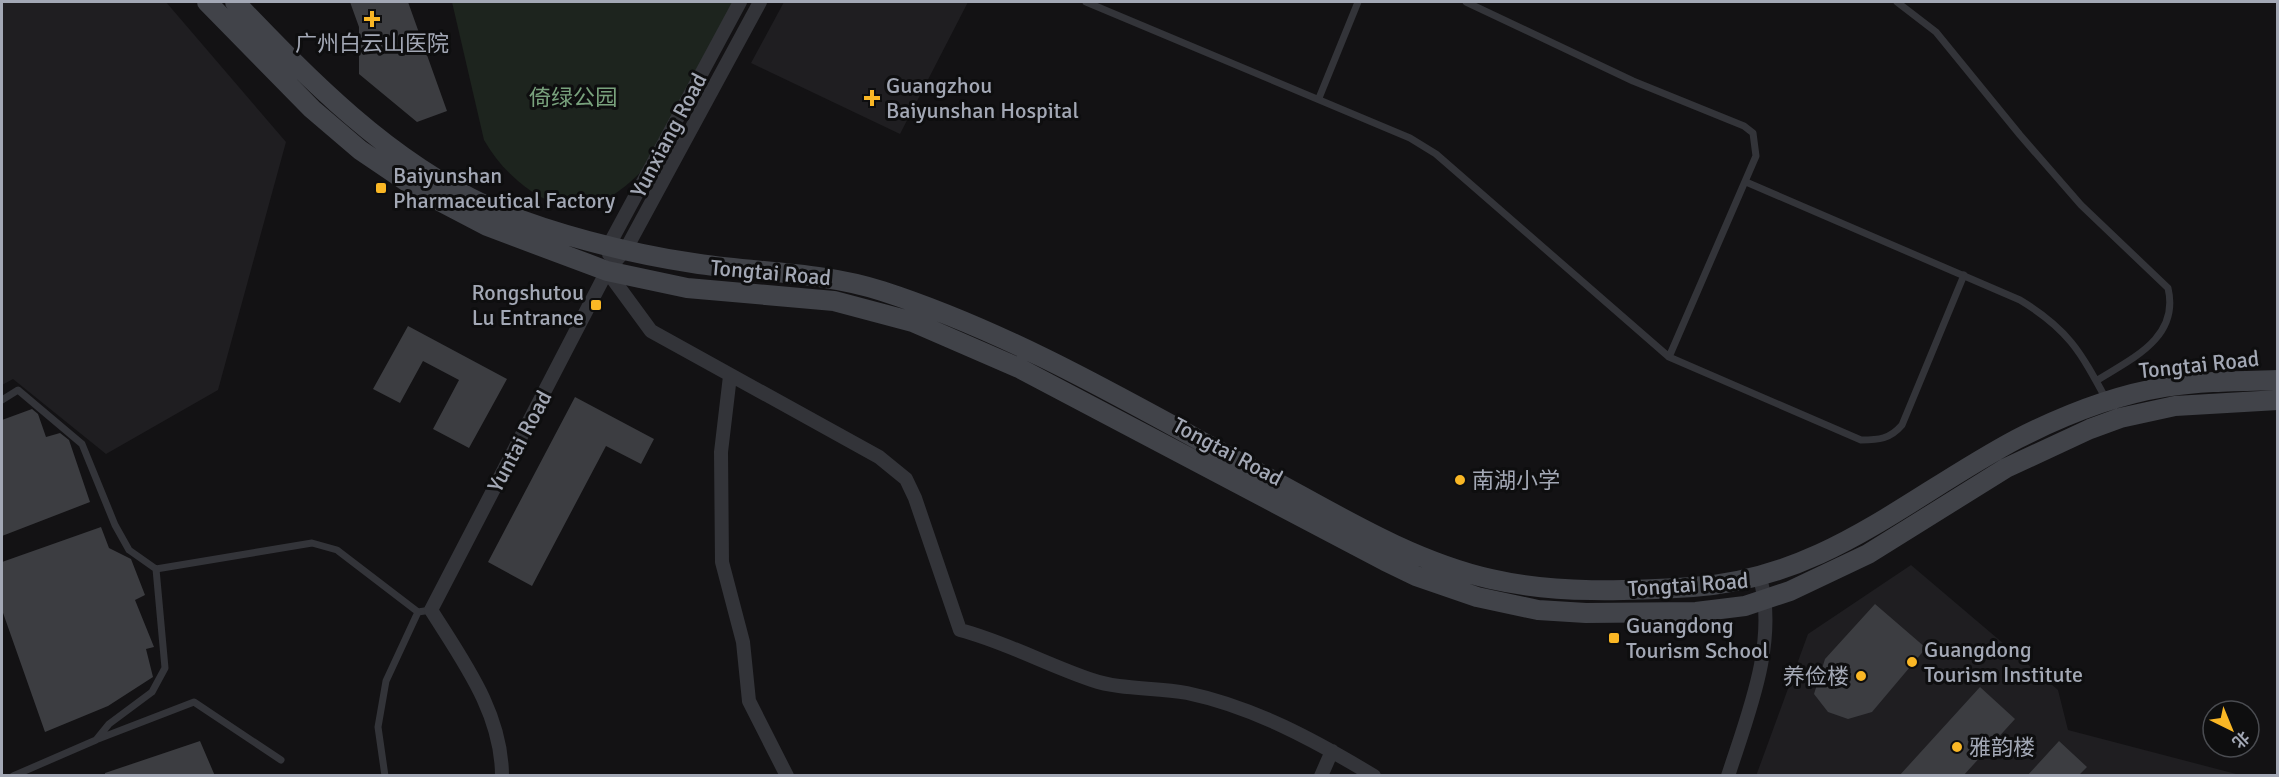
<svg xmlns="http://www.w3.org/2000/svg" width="2279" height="777" viewBox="0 0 2279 777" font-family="Signika,'Noto Sans SC',sans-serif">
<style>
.built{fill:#1f1e21}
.green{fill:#1d241e}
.building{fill:#3c3d41}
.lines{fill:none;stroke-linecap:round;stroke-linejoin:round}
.service{stroke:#333439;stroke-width:7}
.minor{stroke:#333439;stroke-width:14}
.secondary{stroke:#414349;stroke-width:20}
.poi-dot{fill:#fab725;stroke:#0e0e0f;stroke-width:2}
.labels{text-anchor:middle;stroke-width:6;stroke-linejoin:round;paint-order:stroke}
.poi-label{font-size:22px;fill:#a3a8b5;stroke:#0e0e0f;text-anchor:start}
.park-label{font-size:22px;fill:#79a27d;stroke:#0e0e0f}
.street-label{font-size:22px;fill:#a3a8b5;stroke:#0e0e0f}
</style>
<rect width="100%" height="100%" fill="#131214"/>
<path class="built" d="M2,2H166L286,142L218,390L106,454L13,379L2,385Z
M784,2H968L900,134L751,63Z
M1911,565L2058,690L2068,730L2240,775L1756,776L1808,634Z"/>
<path class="green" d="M452,2H733L642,171C606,206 577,221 531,191C511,177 496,161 484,140Z"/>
<path class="building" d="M350,2H408L447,111L417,122L359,74V27Z
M408,326L507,379L469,448L433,429L459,380L423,361L400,403L373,389Z
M575,397L654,439L641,464L606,446L532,586L488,562Z
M32,409L38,414L46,437L60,433L69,440L90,502L2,536V420Z
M101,527L109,548L131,559L145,595L135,600L154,647L146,649L153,677L108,706L45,732L2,610V562Z
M1875,604L1926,648L1872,712L1848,719L1828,712L1814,694L1825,659Z
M1980,687L2015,719L1963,776H1899Z
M200,741L215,776H105V773Z
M2059,741L2087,767L2078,776H2027Z"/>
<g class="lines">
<path class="service" d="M1086,2L1410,138L1436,154L1669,357L1861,440C1879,440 1890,439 1902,425L1964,275
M1466,2L1633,81L1744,126L1753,133L1756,156L1669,357
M1897,2L1936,32L2020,135L2081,205L2168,288C2180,338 2131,359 2096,381
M1319,98L1358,2
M1746,182L2020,300C2068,329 2080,351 2106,399
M2,400L18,390L82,444L115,525L129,550L156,569L312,543L337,550L418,612L431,610
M98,739L194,702L281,760
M13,776L96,740L109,724L152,692L165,668L156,569
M385,776L378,727L386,681L418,612"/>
<path class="minor" d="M609,254V245L740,2
M607,271L651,331L879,457L906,479L915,498L960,630C1006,642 1047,665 1092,680C1121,690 1156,687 1187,693C1254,707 1316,741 1374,776
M730,376L721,452L722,562L743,642L749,701L787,776
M502,776C502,713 463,661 431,610L607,271L626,249L760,2
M1321,776L1332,751
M1728,776C1748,714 1778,642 1760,578"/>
<path class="secondary" d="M207,2L312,109L360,150L422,192L487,226L607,271L687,288L834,301L913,322L1019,368L1385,561L1416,576L1477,597L1538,610L1586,613L1696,612L1745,606L1790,591L1868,554L2006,468L2090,429L2120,418L2175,406L2278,400
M235,2C310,80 387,160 487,206C543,232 631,254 693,263C756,273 820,271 882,291C1021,336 1147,413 1276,482C1344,519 1415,562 1491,579C1556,594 1627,591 1693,587C1825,578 1906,498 2017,439C2062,416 2115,395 2165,387C2202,381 2240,381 2278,380"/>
</g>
<g class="poi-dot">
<path d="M369 10h6v6h6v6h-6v6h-6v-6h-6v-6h6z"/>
<path d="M869 89h6v6h6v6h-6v6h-6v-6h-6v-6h6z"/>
<rect x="375" y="182" width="12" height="12" rx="3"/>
<rect x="590" y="299" width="12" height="12" rx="3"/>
<circle cx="1460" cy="480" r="6"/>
<rect x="1608" y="632" width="12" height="12" rx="3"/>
<circle cx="1912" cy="662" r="6"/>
<circle cx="1861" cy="676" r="6"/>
<circle cx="1957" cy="747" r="6"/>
</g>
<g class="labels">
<g class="poi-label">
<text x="372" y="51" text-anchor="middle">广州白云山医院</text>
<text x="886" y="93">Guangzhou<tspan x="886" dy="25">Baiyunshan Hospital</tspan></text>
<text x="393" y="183">Baiyunshan<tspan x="393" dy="25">Pharmaceutical Factory</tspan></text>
<text x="584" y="300" text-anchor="end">Rongshutou<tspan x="584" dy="25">Lu Entrance</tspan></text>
<text x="1472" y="488">南湖小学</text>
<text x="1626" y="633">Guangdong<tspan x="1626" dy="25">Tourism School</tspan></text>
<text x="1924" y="657">Guangdong<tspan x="1924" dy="25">Tourism Institute</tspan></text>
<text x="1849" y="684" text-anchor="end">养俭楼</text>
<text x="1969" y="755">雅韵楼</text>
</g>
<g class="park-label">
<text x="573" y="105">倚绿公园</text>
</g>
<g class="street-label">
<text transform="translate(668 135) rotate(-62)" y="8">Yunxiang Road</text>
<text transform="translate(771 272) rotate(5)" y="8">Tongtai Road</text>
<text transform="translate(2199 364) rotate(-6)" y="8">Tongtai Road</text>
<text transform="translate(519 441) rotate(-62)" y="8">Yuntai Road</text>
<text transform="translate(1228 451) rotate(28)" y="8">Tongtai Road</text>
<text transform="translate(1688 584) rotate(-4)" y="8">Tongtai Road</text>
</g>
</g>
<rect width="2279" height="777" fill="none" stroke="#a3a8b5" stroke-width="6"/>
<g transform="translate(2231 729) rotate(137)"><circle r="28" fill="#0e0e0f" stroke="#4a4c51" stroke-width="1.5"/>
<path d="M0-4.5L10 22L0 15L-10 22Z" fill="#fab725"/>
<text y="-9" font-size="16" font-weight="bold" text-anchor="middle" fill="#a3a8b5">北</text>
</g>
</svg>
